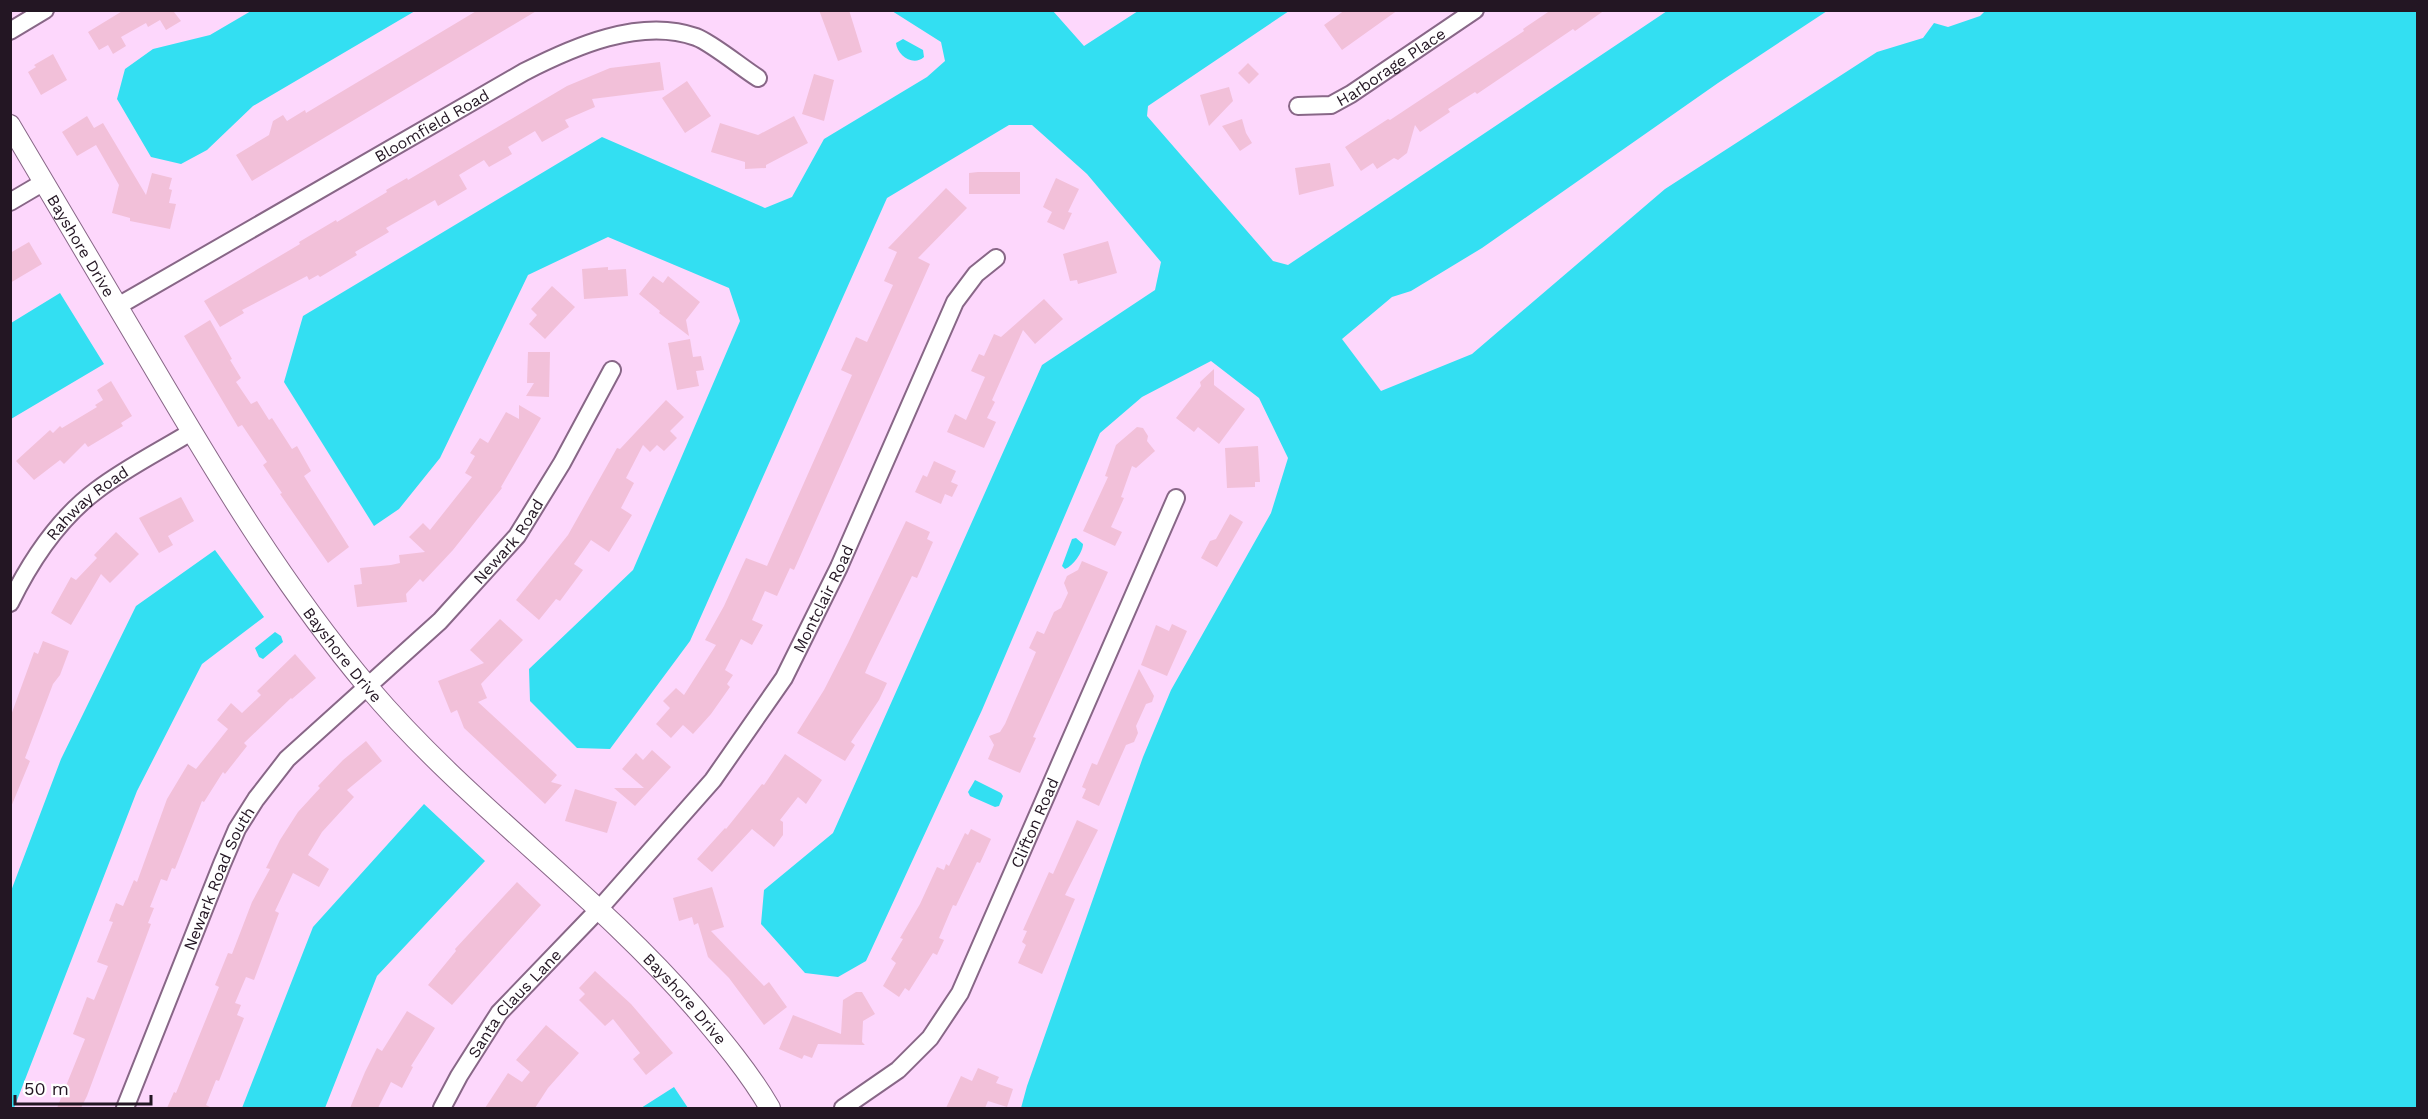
<svg xmlns="http://www.w3.org/2000/svg" width="2428" height="1119" viewBox="0 0 2428 1119" font-family="'Work Sans',sans-serif">
<style>
.water{fill:#33dff2}
.building{fill:#f2c0d9}
.lines{fill:none;stroke-linecap:round;stroke-linejoin:round}
.minor-casing{stroke:#886787;stroke-width:20}
.tertiary-casing{stroke:#886787;stroke-width:22}
.minor{stroke:#fff;stroke-width:16}
.tertiary{stroke:#fff;stroke-width:20}
.labels{text-anchor:middle;stroke-width:5;stroke-linejoin:round;paint-order:stroke}
.street-label{font-size:16px;fill:#231623;stroke:#fff}
</style>
<rect width="100%" height="100%" fill="#fdd7fc"/>
<path class="water" d="M251,11H415L253,106L207,150L181,164L151,157L117,99L125,69L153,49L210,35Z
M1985,11H2417V1108H1021L1027,1086L1143,757L1171,690L1271,513L1288,458L1259,398L1211,361L1142,397L1100,433L982,710L866,961L838,977L805,973L761,924L764,890L833,833L1042,365L1155,290L1161,262L1087,174L1032,125H1009L887,198L690,641L610,749L577,748L530,701L529,669L633,570L740,321L729,288L608,237L528,275L440,458L399,509L374,526L284,382L303,316L602,137L765,208L792,197L824,139L927,77L945,61L941,42L892,11H1053L1084,46L1138,11H1289L1148,106L1147,116L1273,261L1288,265L1667,11H1827L1718,83L1482,248L1411,291L1392,297L1342,339L1381,391L1472,354L1665,189L1877,52L1923,38L1934,23L1948,27L1980,16Z
M903,39L923,50L924,57C913,67 897,55 896,43Z
M60,293L104,364L11,419V323Z
M1076,538L1083,544C1083,552 1073,566 1065,569L1062,566L1072,539Z
M215,550L264,617L202,664L137,791L14,1108H11V891L61,759L136,606Z
M275,632L281,636L283,642L263,659L259,657L255,648Z
M975,780L1001,793L1003,796L999,806L995,807L970,796L968,792Z
M424,804L485,861L377,976L325,1108H242L313,927Z
M674,1087L688,1108H641Z"/>
<path class="building" d="M124,10H176L174,12L181,21L166,30L160,20L148,27L146,23L121,37L126,46L113,54L108,45L99,50L88,32Z
M478,10H538L252,181L236,155L269,135L273,121L283,115L287,121L305,110L306,113Z
M819,10H849L862,52L838,61Z
M1345,10H1398L1342,50L1324,25Z
M1551,10H1605L1575,31L1573,29L1477,94L1475,92L1448,109L1450,112L1420,132L1415,125L1407,153L1398,160L1394,158L1377,169L1373,163L1361,171L1345,147L1388,119L1390,120L1524,31L1523,29Z
M53,54L67,80L41,95L28,72L36,67L34,65Z
M660,62L664,90L592,99L595,107L565,120L569,127L542,142L535,131L508,147L512,154L489,167L484,160L459,175L467,189L438,206L435,200L386,228L389,232L355,252L357,255L320,277L318,275L309,280L307,276L242,310L244,313L220,327L204,301L300,244L299,242L336,220L337,222L387,192L386,190L407,178L408,180L567,86L610,68Z
M1248,63L1259,74L1249,84L1238,73Z
M814,74L834,80L824,121L802,114Z
M687,81L711,116L685,133L662,98Z
M1229,87L1233,101L1209,126L1200,95Z
M87,116L94,128L103,123L146,195L152,173L172,178L169,189L172,190L169,203L176,204L170,229L130,221V218L112,213L119,185L96,145L77,156L62,132Z
M794,116L808,143L766,165V168L745,169V162L711,152L720,123L758,135Z
M1242,119L1246,133L1252,143L1240,151L1222,126Z
M1330,163L1334,186L1299,195L1295,168Z
M978,172H1020V194H969V173Z
M1056,178L1079,189L1068,212L1072,213L1064,230L1047,222L1052,212L1043,207Z
M946,188L967,208L918,258L930,264L794,570L790,568L777,596L765,591L752,620L763,625L752,645L741,639L725,670L733,675L727,684L730,687L711,714L693,734L683,725L671,738L656,724L670,708L663,701L676,688L684,695L716,645L705,640L724,606L746,558L767,566L852,375L841,370L856,337L867,342L893,285L884,281L897,252L888,248Z
M1108,241L1117,273L1078,284L1077,280L1070,281L1063,254Z
M29,242L42,264L10,283V253Z
M608,267V270L626,269L628,296L584,299L582,269Z
M653,276L663,283L668,276L700,302L686,320L689,336L659,313L660,311L639,294Z
M552,286L575,307L545,339L529,324L537,315L531,309Z
M1044,299L1063,319L1035,344L1023,330L992,400L995,402L987,418L996,422L984,448L947,432L955,414L966,420L985,377L971,371L979,354L984,356L994,334L1001,337Z
M210,320L232,359L230,360L241,378L236,382L251,404L257,401L269,420L272,418L292,449L297,446L311,471L304,476L349,547L328,563L280,494L282,493L263,465L267,462L242,425L238,427L184,336Z
M690,339L693,357L701,356L704,370L696,371L699,386L677,390L668,343Z
M528,352H550L549,397L526,396L534,383H527Z
M1214,369V385L1245,409L1219,444L1198,427L1194,432L1176,418L1201,386L1200,382Z
M111,381L132,416L121,423L123,426L88,447L85,443L64,464L60,460L34,480L16,461L50,430L53,433L60,426L62,428L97,407L95,405L103,400L97,390Z
M666,400L684,417L670,431L677,438L664,451L657,445L650,452L643,445L626,478L634,483L621,508L632,515L609,552L591,540L574,564L583,570L560,601L556,599L539,620L516,600L568,535L617,448L620,449Z
M519,405L541,418L501,487L502,488L453,550L423,582L420,579L406,594L407,602L357,607L354,585L362,584L360,568L391,565L400,563L399,555L425,552L409,537L423,523L430,530L472,477L465,473L475,456L470,453L480,438L488,443L506,412L519,419Z
M1137,427L1143,428L1148,436L1147,441L1155,451L1136,468L1132,466L1121,497L1124,498L1111,527L1122,532L1115,546L1083,531L1108,477L1105,476L1116,445Z
M1258,446L1260,482H1255V487L1227,488L1225,448Z
M934,461L956,471L951,482L958,485L952,497L945,494L941,504L915,492L923,475L927,477Z
M181,497L194,521L168,536L173,545L159,553L139,518Z
M1230,514L1243,522L1217,567L1201,558L1210,541L1216,539Z
M906,521L930,532L927,539L933,542L917,578L912,576L869,664L865,673L887,683L879,700L851,742L855,745L845,761L797,733L824,690L848,643Z
M116,532L139,554L110,583L101,574L71,625L51,613L71,577L76,580L97,558L94,555Z
M1082,561L1108,572L1033,737L1036,738L1020,773L988,759L994,745L989,736L1000,732L1005,724L1036,652L1029,648L1037,631L1044,634L1054,612L1061,608L1068,593L1064,583L1067,576L1078,570Z
M500,619L523,640L481,684L487,698L478,702L557,775L551,782L562,785L545,804L464,728L457,710L451,713L438,681L484,663L470,650Z
M1172,624L1187,631L1167,676L1141,665L1156,625L1169,631Z
M43,641L69,651L60,675L53,684L25,758L30,761L11,807L10,718L34,652L38,654Z
M295,654L316,678L292,699L291,698L244,743L247,746L225,774L223,772L204,802L202,801L175,869L172,868L167,881L161,879L150,907L154,908L148,923L151,924L87,1096L81,1108H57L85,1039L73,1034L87,997L94,1000L108,966L97,962L113,922L109,921L116,903L123,906L134,880L137,882L167,799L188,764L196,769L228,729L217,720L231,703L242,713L261,695L257,691Z
M1139,669L1154,696L1152,702L1146,704L1136,726L1138,733L1134,742L1126,745L1099,806L1082,798L1086,789L1082,787L1092,763L1097,765Z
M366,741L382,761L347,790L354,797L322,832L308,855L329,869L319,887L293,873L275,911L279,913L254,980L246,977L235,1003L241,1005L237,1015L244,1018L219,1081L216,1080L206,1105L212,1108H167L174,1092L176,1093L219,987L215,985L228,953L232,954L252,902L270,869L266,868L280,840L298,812L320,788L318,786L343,760Z
M652,750L671,767L635,806L614,788H644L622,769L636,753L643,760Z
M785,754L822,780L806,804L798,797L780,820L783,822V835L774,847L752,829L712,872L697,859L725,828L726,829L762,784L764,785Z
M575,789L617,802L607,833L565,821Z
M1077,820L1098,830L1065,895L1075,899L1042,974L1018,963L1026,945L1022,942L1027,931L1023,930L1049,872L1053,874Z
M971,829L991,839L980,863L977,862L956,906L953,905L939,938L944,940L937,955L933,953L909,991L905,988L899,997L883,986L896,963L891,959L903,939L900,938L920,904L937,867L944,870L946,864L949,866L965,833L968,835Z
M517,882L541,905L452,1005L428,985L456,951L455,949Z
M712,887L724,927L711,931L764,986L769,982L787,1007L764,1025L729,978L708,957L698,923L694,925L692,917L679,921L673,898Z
M595,971L631,1004L673,1053L646,1075L633,1059L640,1053L613,1019L605,1026L579,1000L585,994L579,988Z
M856,992H862L875,1014L863,1021L862,1042L865,1045L818,1044L812,1058L804,1055L802,1059L779,1049L793,1015L841,1034L843,1000Z
M407,1011L435,1028L411,1066L413,1067L402,1088L391,1082L378,1108H350L365,1072L377,1048L382,1051Z
M546,1025L579,1053L548,1088L535,1108H485L508,1073L522,1082L530,1072L516,1060Z
M978,1068L999,1077L996,1083L1013,1089L1007,1107L988,1101L985,1108H946L961,1076L972,1081Z"/>
<g class="lines">
<defs>
<g id="minor">
<path d="M10,31L45,10"/>
<path id="s1" d="M1298,106L1331,105L1351,94L1475,10"/>
<path d="M10,202L44,182"/>
<path id="s2" d="M118,306L524,72C573,47 640,17 696,37C712,43 742,68 758,78"/>
<path id="s3" d="M10,603C31,560 58,519 97,490C126,468 160,451 191,432"/>
<path id="s4" d="M125,1108L222,864L237,829L256,799L287,759L440,621L517,536L562,463L612,370"/>
<path id="s5" d="M442,1108L459,1076L499,1013L600,908L713,780L784,678L839,567L955,302L976,274L996,258"/>
<path id="s6" d="M843,1108L898,1070L930,1038L960,993L1176,498"/>
</g>
<g id="tertiary">
<path id="s7" d="M10,125C57,205 104,284 151,363C217,475 284,587 368,687C467,804 595,892 695,1008C722,1040 749,1072 770,1108"/>
</g>
</defs>
<use href="#minor" class="minor-casing"/>
<use href="#tertiary" class="tertiary-casing"/>
<use href="#minor" class="minor"/>
<use href="#tertiary" class="tertiary"/>
</g>
<g class="labels">
<g class="street-label">
<text dy="6" stroke="none"><textPath href="#s1" startOffset="104">Harborage Place</textPath></text>
<text dy="6" stroke="none"><textPath href="#s2" startOffset="362">Bloomfield Road</textPath></text>
<text dy="6" stroke="none"><textPath href="#s7" startOffset="140">Bayshore Drive</textPath></text>
<text dy="6" stroke="none"><textPath href="#s3" startOffset="128">Rahway Road</textPath></text>
<text dy="6" stroke="none"><textPath href="#s4" startOffset="698">Newark Road</textPath></text>
<text dy="6" stroke="none"><textPath href="#s5" startOffset="640">Montclair Road</textPath></text>
<text dy="6" stroke="none"><textPath href="#s7" startOffset="626">Bayshore Drive</textPath></text>
<text dy="6" stroke="none"><textPath href="#s6" startOffset="352">Clifton Road</textPath></text>
<text dy="6" stroke="none"><textPath href="#s4" startOffset="248">Newark Road South</textPath></text>
<text dy="6" stroke="none"><textPath href="#s7" startOffset="1112">Bayshore Drive</textPath></text>
<text dy="6" stroke="none"><textPath href="#s5" startOffset="128">Santa Claus Lane</textPath></text>
</g>
</g>
<rect width="2428" height="1119" fill="none" stroke="#231623" stroke-width="24"/>
<path d="M15 1095v9h136v-9" fill="none" stroke="#231623" stroke-width="3"/>
<text x="24" y="1095" font-size="18" fill="#231623" stroke="#ffffff" stroke-width="4.5" paint-order="stroke">50 m</text>
</svg>
